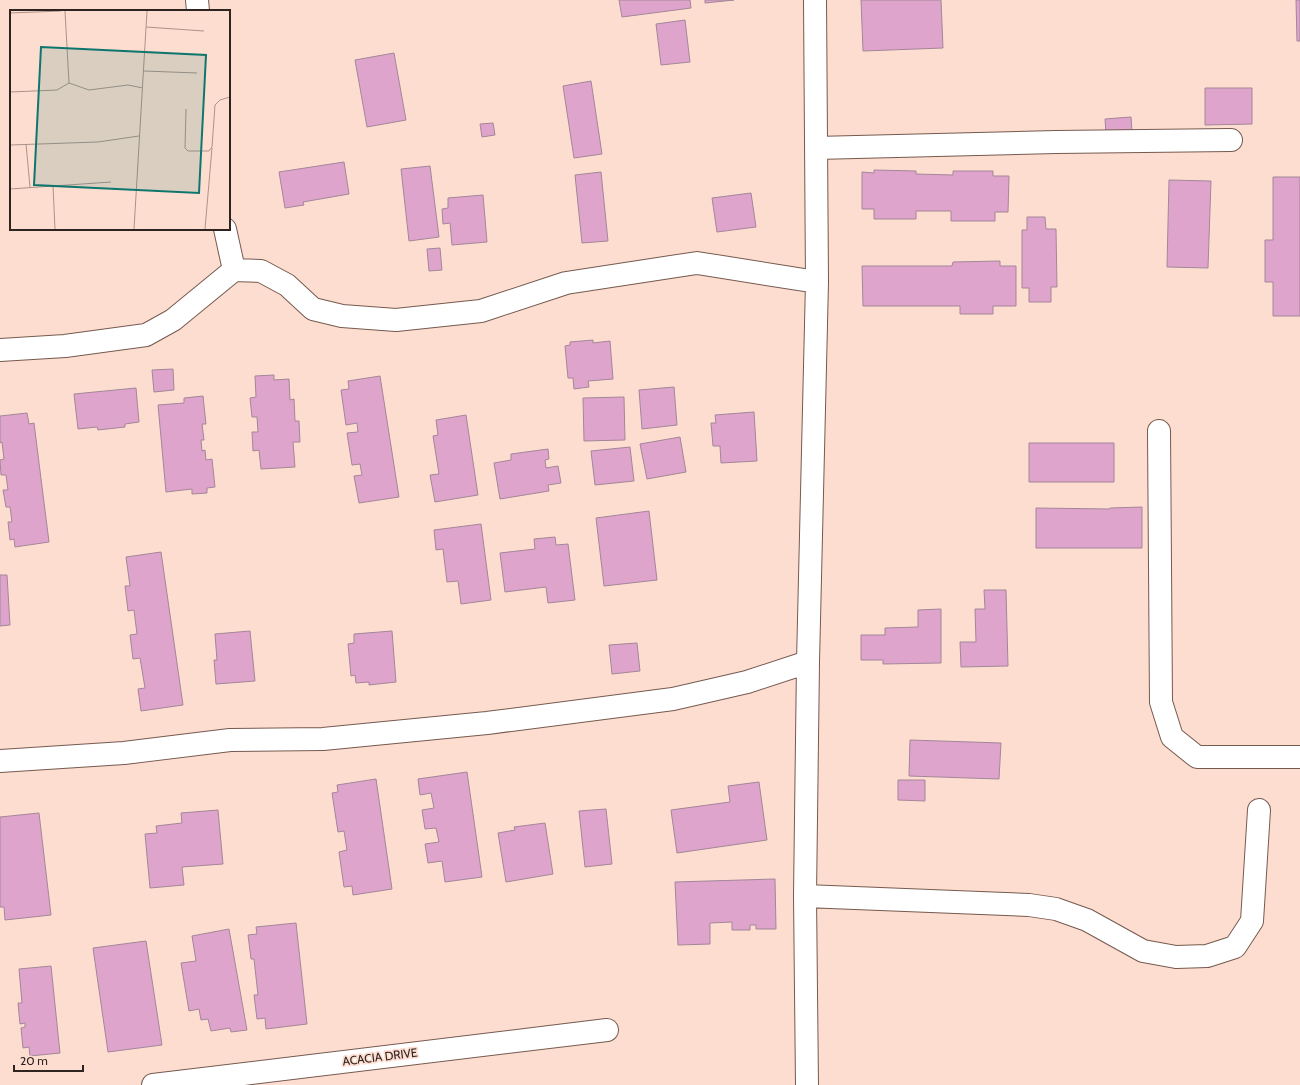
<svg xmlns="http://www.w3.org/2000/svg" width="1300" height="1085" viewBox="0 0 1300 1085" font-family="Cabin,sans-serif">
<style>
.building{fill:#dfa4cb;stroke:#a28798}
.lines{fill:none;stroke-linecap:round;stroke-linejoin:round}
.minor-casing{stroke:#755a4f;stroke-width:24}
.minor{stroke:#fff;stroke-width:22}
.labels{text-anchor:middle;stroke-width:3.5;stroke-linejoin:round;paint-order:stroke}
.street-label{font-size:12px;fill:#2f231f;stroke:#feddd1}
.inset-road{fill:none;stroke:#ab938a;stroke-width:1}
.view{fill:#0f766e;fill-opacity:0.15;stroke:#0f766e;stroke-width:2}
.inset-edge{fill:none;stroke:#2f231f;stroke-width:2}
</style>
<rect width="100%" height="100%" fill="#feddd1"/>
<path class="building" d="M619,0H690L691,8L622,17Z
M705,0H734L705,3Z
M861,0H941L943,48L863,51Z
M1296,0H1300V41H1297Z
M685,20L690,62L661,65L656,24Z
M394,53L406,120L367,127L355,60Z
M591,81L602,154L574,158L563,86Z
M1205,88H1252V124L1205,125Z
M1131,117L1132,132L1106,134L1105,119Z
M493,123L495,135L482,137L480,124Z
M344,162L349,194L303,202L304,205L285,208L279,172Z
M430,166L439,237L409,241L401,169Z
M874,170L916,171V174L953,175V171H993V176H1009L1008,212H995V221H951V211H916V219H874V209H862V172L874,173Z
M601,172L608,241L582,243L575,175Z
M1273,177H1300V316H1273V282H1265V240H1273Z
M1169,180L1211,181L1208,268L1167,267Z
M751,193L756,227L717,232L712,198Z
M483,195L487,242L452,245L450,223L443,224L442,209L448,208V198Z
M1027,217H1045L1046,229H1056L1057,287H1051V302H1029V288H1022V230H1027Z
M440,248L442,270L429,271L427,249Z
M1000,261V266H1016V306H993V314H960V306H863L862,266H952L953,262Z
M593,340V343L610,341L613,379L588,381L589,387L574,389L573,378H568L565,346L570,345V342Z
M173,369L174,390L154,392L152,370Z
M274,375V380L289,379L290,400L294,399L295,421H299L300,442H293L295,467L261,469L259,450L253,451L252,432H258L257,417H252L250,398L256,397L255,376Z
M380,376L399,497L359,503L354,476L362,475L360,464L352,465L347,433L358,432L357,423L346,425L341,390L349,389L348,381Z
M674,387L677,425L642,429L639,390Z
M136,388L139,422L125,424V427L98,430L97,427L78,429L74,394Z
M203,396L206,424H202L204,440H201L202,451L205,450L206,460L212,459L215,487L207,488V493L192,494V489L166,492L158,405L184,403V398Z
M624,397L625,440L584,441L583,398Z
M754,412L757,461L721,463L720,446H713L711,423H716L715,415Z
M27,413L29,424L34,423L49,542L15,547L14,539L10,540L8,522H12L10,507H6L3,490H8L6,475H1L0,460L4,459L2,442L0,443V416Z
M466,415L478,495L435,502L430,475L439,474L433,436L438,435L436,420Z
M680,437L686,472L647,479L640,444Z
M1029,443H1114V482H1029Z
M630,447L634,481L595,485L591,451Z
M548,449L549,459L545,460L546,468L558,466L561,483L548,485L549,491L500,499L494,463L511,460V454Z
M1142,507V548H1036V508L1110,509V508Z
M649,511L657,580L604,586L596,518Z
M481,524L491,600L461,604L458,581L447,582L443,549L436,550L434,530Z
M555,537L556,545L568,544L575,600L548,603L546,587L505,592L500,553L535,549L534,539Z
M161,552L183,705L141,711L138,689L145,688L140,658L133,659L130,635L137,634L134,610L128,611L125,586H130L126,557Z
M0,575H7L10,625L0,626Z
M984,590H1006L1008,666L961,667L960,642H976L975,609H985Z
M941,609V663L883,664V660H861V635H885V628L918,627V610Z
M250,631L255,681L216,684L214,660H217L215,634Z
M392,631L396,682L369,685V682L356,683L355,675L351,676L348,644L354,643V634Z
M637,643L640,671L612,674L609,645Z
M910,740L1001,743L999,779L909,776Z
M467,772L482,877L445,882L442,861L428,863L425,844L439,842L436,828L425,829L422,810L434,808L431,793L420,795L418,779Z
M376,779L392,889L353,895L352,886L344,887L339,852L347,850L344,831L338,832L332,793L338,792L337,785Z
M898,780H925V801L898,800Z
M759,782L767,840L677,853L671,810L730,802L728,786Z
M606,809L612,864L585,867L579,811Z
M218,810L223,864L182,867L184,885L150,888L145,834L157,833L156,826L182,823L181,813Z
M39,813L51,915L5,920L4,907H0V817Z
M545,823L553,874L506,882L498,833L515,830L514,827Z
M775,879L776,929H756V925H750V930H732V922L710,923V944L678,945L675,882Z
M296,923L307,1024L266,1029L265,1018L257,1019L254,995H258L254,959H251L248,935L257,934L256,927Z
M229,929L247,1030L231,1032L230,1028L211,1031L208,1019L201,1020L199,1009L189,1011L181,963L196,961L192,936Z
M146,941L162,1045L108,1052L93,948Z
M51,966L60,1053L30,1056L29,1047L23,1048L21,1028L25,1027V1023L20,1024L18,1003H22L19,969Z"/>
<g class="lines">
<defs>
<path id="minor" d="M197,0L198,11
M816,148L1056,142L1231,140
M225,229L234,270
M0,350L65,346L146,335L173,320L234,270L261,271L287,285L313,309L342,316L396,320L481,311L566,283L697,263L817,282
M1159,431L1161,702L1172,737L1197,757H1300
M0,761L124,753L230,740L323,739L487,723L673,699L747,682L808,662
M805,896L1029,905L1056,909L1087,920L1143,951L1176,957L1207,956L1235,947L1252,921L1259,810
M153,1085L607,1030
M807,1085L805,896L808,662L817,282L815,0"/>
</defs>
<use href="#minor" class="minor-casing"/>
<use href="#minor" class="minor"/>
</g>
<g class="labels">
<g class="street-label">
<text transform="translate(380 1057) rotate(-7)" y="4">ACACIA DRIVE</text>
</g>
</g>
<g transform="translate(10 10)">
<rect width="220" height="220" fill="#feddd1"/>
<path class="inset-road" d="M55,1L59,73M0,3L51,1M136,17L194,21M134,61L187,63M0,82L47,80L59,73L79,80L118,75L133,78M176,99L175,138L178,141H199L202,137L205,95L210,90L220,87M16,134L20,177M0,135L88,132L129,126M43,176L45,219M0,179L101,172M124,219L137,1M195,219L202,138"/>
<path class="view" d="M31,37L196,45L189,183L24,175Z"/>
<rect width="220" height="220" class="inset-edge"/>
</g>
<path d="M14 1065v6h69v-6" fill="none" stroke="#2f231f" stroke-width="2"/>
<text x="20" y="1065" font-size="12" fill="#2f231f" stroke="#feddd1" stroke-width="3" paint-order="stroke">20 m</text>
</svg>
